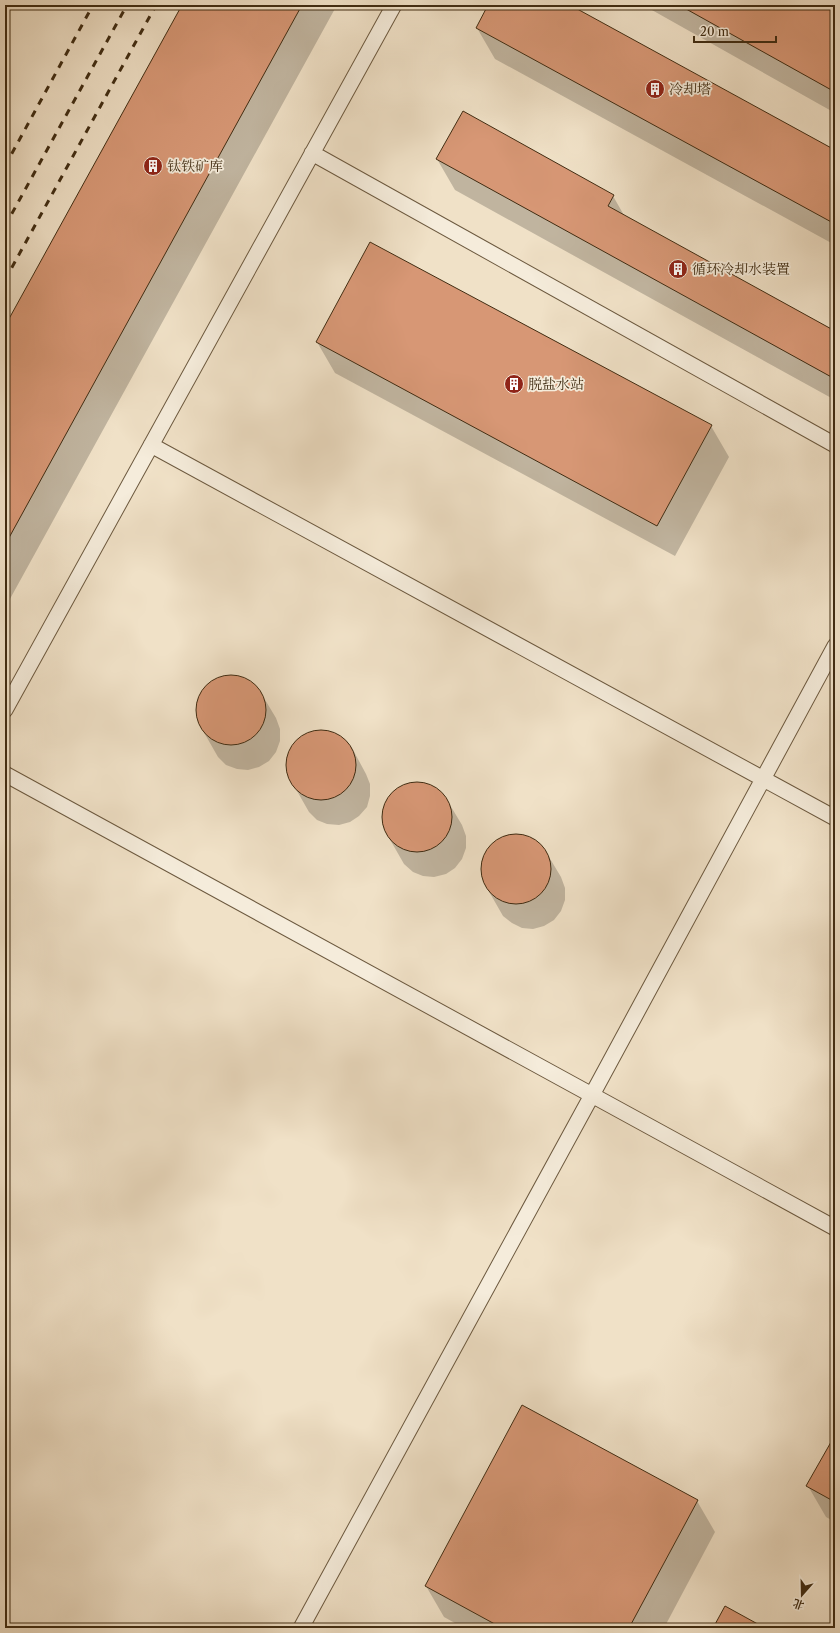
<svg xmlns="http://www.w3.org/2000/svg" width="840" height="1633" viewBox="0 0 840 1633" font-family="'Libre Caslon Text','Noto Serif SC',serif">
<style>
.shadow{fill:#0003}
.building{fill:#d79775;stroke:#402c12}
.lines{fill:none;stroke-linecap:round;stroke-linejoin:round}
.lane-casing{stroke:#6c593f;stroke-width:17}
.lane{stroke:#f5ecdb;stroke-width:15}
.rail{stroke:#402c12;stroke-width:3;stroke-dasharray:7 7;stroke-linecap:butt}
.labels{text-anchor:middle;stroke-width:3.5;stroke-linejoin:round;paint-order:stroke}
.poi-label{font-size:14px;fill:#402c12;stroke:#f5ecdb;text-anchor:start}
</style>
<rect width="100%" height="100%" fill="#f0e1c7"/>
<filter id="stains"><feTurbulence type="fractalNoise" baseFrequency=".005" numOctaves="4"/><feColorMatrix values="0 0 0 0 .2 0 0 0 0 .09 0 0 0 0 .02 0 0 0 .5 -.17"/></filter>
<radialGradient id="worn" r=".72"><stop offset=".6" stop-color="#630" stop-opacity="0"/><stop offset="1" stop-color="#630" stop-opacity=".3"/></radialGradient>
<path class="shadow" d="M183,5H337L5,608V329Z
M489,5H568L835,151V245L495,59L477,28Z
M643,5H825L835,11V113Z
M437,159L613,196L625,217L835,332V400L455,190Z
M317,342L711,426L729,457L675,556L335,373Z
M232,676L244,678L254,684L261,693L276,718L280,729V741L276,752L269,761L259,767L248,770L237,769L226,765L218,757L198,722L196,711L197,700L203,690L210,682L221,677Z
M323,731L334,733L344,739L352,748L366,774L370,784V796L367,807L359,816L350,822L339,825L327,824L317,820L309,812L289,777L287,766L288,755L293,745L301,737L312,732Z
M419,783L430,785L440,791L447,800L462,825L466,836V848L462,859L455,868L446,874L434,877L423,876L413,872L404,864L384,829L382,818L384,807L389,797L397,789L407,784Z
M518,834L529,837L539,843L546,852L561,877L565,888V900L561,911L554,920L544,926L533,929L522,928L512,923L503,916L483,881L481,870L482,859L488,849L495,841L506,836Z
M835,1437V1522L826,1517L808,1486Z
M697,1501L715,1532L664,1628H464L444,1617L426,1586Z"/>
<path class="building" d="M182,5H302L5,545V326Z
M488,5H570L835,150V224L476,28Z
M679,5H827L835,10V92Z
M463,111L614,195L608,206L835,331V379L436,159Z
M370,242L712,425L657,526L316,342Z
M196 710a35 35 0 1 1 70 0a35 35 0 1 1-70 0Z
M286 765a35 35 0 1 1 70 0a35 35 0 1 1-70 0Z
M382 817a35 35 0 1 1 70 0a35 35 0 1 1-70 0Z
M481 869a35 35 0 1 1 70 0a35 35 0 1 1-70 0Z
M522,1405L698,1500L629,1628H502L425,1586Z
M835,1435V1502L806,1486Z
M725,1606L765,1628H713Z
M5,1624L13,1628H5Z"/>
<g class="lines">
<defs>
<path id="lane" d="M312,153L835,445
M151,445L835,818
M5,710L394,5
M5,774L835,1228
M301,1628L592,1095L835,646"/>
</defs>
<use href="#lane" class="lane-casing"/>
<use href="#lane" class="lane"/>
<path class="rail" d="M5,166L93,5
M5,226L127,5
M5,280L156,5"/>
</g>
<defs>
<symbol id="building-disc" viewBox="-11 -11 22 22"><circle r="9.5" fill="#8f2418" stroke="#f5ecdb"/><path d="M-4-6H4V6H1V3H-1V6H-4ZM-2.5-4.3h1.7v1.8h-1.7ZM.8-4.3h1.7v1.8H.8ZM-2.5-1h1.7V.8h-1.7ZM.8-1h1.7V.8H.8Z" fill="#fff"/></symbol>
</defs>
<g fill-rule="evenodd">
<use href="#building-disc" x="644" y="78" width="22" height="22"/>
<use href="#building-disc" x="142" y="155" width="22" height="22"/>
<use href="#building-disc" x="667" y="258" width="22" height="22"/>
<use href="#building-disc" x="503" y="373" width="22" height="22"/>
</g>
<g class="labels">
<g class="poi-label">
<text x="669" y="94">冷却塔</text>
<text x="167" y="171">钛铁矿库</text>
<text x="692" y="274">循环冷却水装置</text>
<text x="528" y="389">脱盐水站</text>
</g>
</g>
<rect width="840" height="1633" fill="none" stroke="#f0e1c7" stroke-width="20"/>
<rect x="6" y="6" width="828" height="1621" fill="none" stroke="#402c12" stroke-width="2"/>
<rect x="10" y="10" width="820" height="1613" fill="none" stroke="#402c12"/>
<g transform="translate(802 1595) rotate(200)" stroke="#f5ecdb" stroke-width="3" paint-order="stroke">
<path d="M0-3L7 15L0 10L-7 15Z" fill="#402c12"/>
<text y="-6" font-size="11" font-weight="bold" text-anchor="middle" fill="#402c12">北</text>
</g>
<path d="M694 36v6h82v-6" fill="none" stroke="#402c12" stroke-width="2"/>
<text x="700" y="36" font-size="12" fill="#402c12" stroke="#f5ecdb" stroke-width="3" paint-order="stroke">20 m</text>
<rect width="100%" height="100%" filter="url(#stains)"/>
<rect width="100%" height="100%" fill="url(#worn)"/>
</svg>
